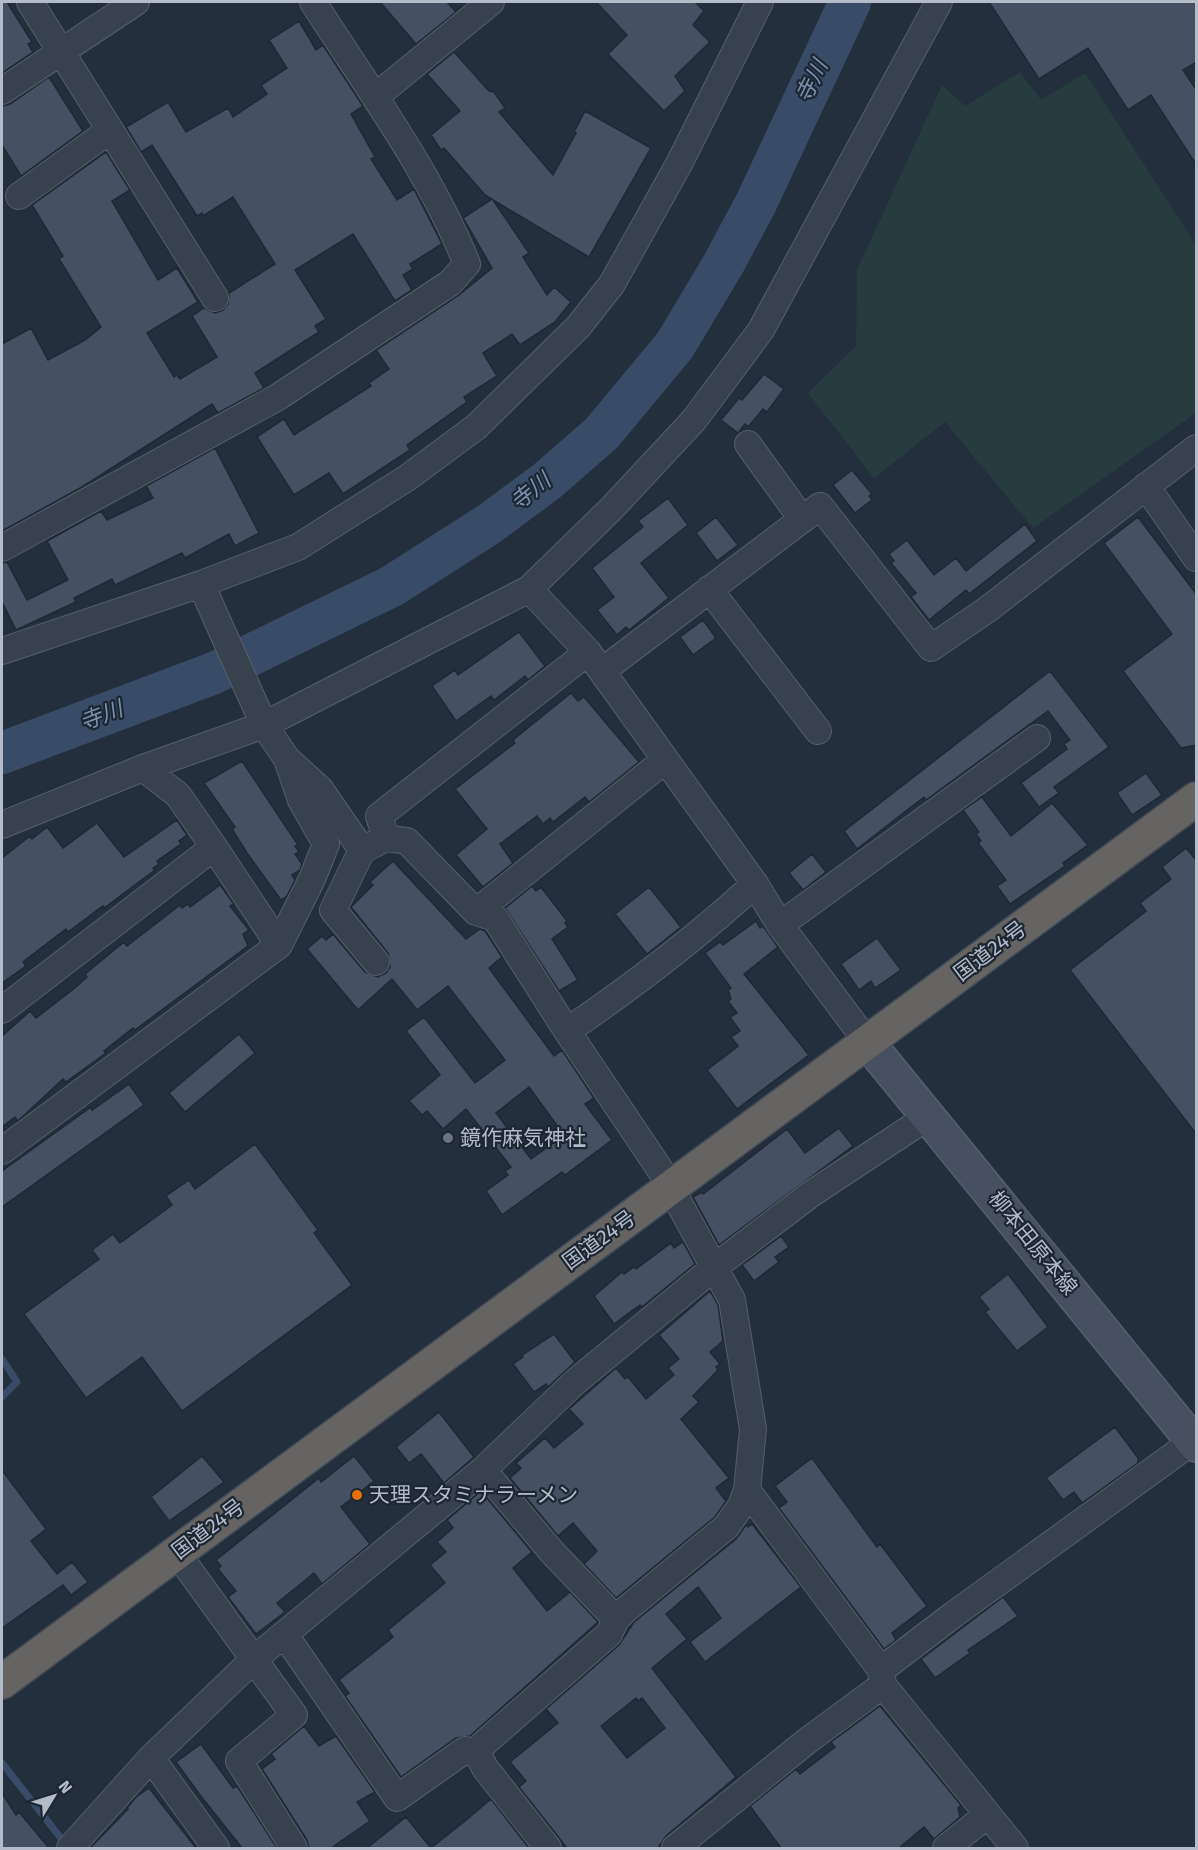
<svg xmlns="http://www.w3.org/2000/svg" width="1198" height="1850" viewBox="0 0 1198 1850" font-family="'Fira Sans','Noto Sans JP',sans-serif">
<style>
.green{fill:#263c3f}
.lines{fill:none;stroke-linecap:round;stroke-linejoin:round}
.stream{stroke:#394c67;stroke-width:7}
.river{stroke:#394c67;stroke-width:42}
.building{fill:#455162;stroke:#1f2835;stroke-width:1.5;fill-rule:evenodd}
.minor-casing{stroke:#565f6c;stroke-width:28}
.secondary-casing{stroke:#565f6c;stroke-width:36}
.trunk-casing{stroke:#434c59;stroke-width:36}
.minor{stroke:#38414e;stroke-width:26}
.secondary{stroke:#465061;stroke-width:33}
.trunk{stroke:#656462;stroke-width:33}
.worship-dot{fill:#6b7280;stroke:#1d2633;stroke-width:2}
.food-dot{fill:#e8710a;stroke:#1d2633;stroke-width:2}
.labels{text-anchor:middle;stroke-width:4.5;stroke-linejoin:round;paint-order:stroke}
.street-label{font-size:21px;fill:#b4bcc9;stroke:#1d2633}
.poi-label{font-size:21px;fill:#b4bcc9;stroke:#1d2633;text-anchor:start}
.water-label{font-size:22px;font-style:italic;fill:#7c92b1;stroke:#1d2633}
</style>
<rect width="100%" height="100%" fill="#242f3e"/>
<path class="green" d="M1020,72L1041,100L1085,73L1196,245V413L1033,528L945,422L874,478L808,393L856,346L857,270L942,85L965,106Z"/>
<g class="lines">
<path class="stream" d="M2,1359L17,1382L2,1397
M2,1763L67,1846"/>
<path class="river" d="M2,753L214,673L392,586L489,524L547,481L602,433L675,345L724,263L756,203L850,2"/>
</g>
<path class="building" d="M2,2H7L32,42L28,44L33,52L2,73Z
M380,2H447L456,12L416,44Z
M596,2H695L704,11L693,25L710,42L675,76L685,91L664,111L608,54L627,35Z
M989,2H1197V62L1183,70L1197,91V166L1151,95L1128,110L1088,48L1039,79Z
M299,21L316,50L323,45L363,106L351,114L375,157L371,159L397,200L414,189L442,244L410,264L413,269L403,275L412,290L395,301L353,234L295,270L326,319L315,326L319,332L255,373L264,388L218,413L212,404L82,487L2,531V344L31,328L48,360L85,340L101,327L59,259L63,256L32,205L106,152L130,190L112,201L158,280L177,268L198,302L147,333L174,377L177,375L180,379L217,357L192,316L204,308L215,313L223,310L228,304L229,293L275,264L233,197L203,216L202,213L197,216L152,145L141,152L126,127L168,102L186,132L228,108L233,117L267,94L261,85L287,68L269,40Z
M454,52L489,91L494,92L505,108L499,112L553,175L576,133L574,132L585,111L651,148L589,257L493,200L529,253L523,257L547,295L554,287L571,302L555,322L520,345L512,334L483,353L497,376L464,397L467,402L407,445L410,450L343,494L329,473L294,495L257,437L284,419L294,435L371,386L369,383L389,369L376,350L459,295L492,268L463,218L492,199L485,195L444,148L441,150L431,135L460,111L427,74Z
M49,77L83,131L21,176L2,145V106L10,104Z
M764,374L784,389L767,412L763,409L748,427L745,424L738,433L721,420L739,398L742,400Z
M215,448L259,533L235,546L229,534L185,558L182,553L115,585L112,579L74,598L76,602L16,630L2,602V563L7,562L27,600L68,580L47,541L101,511L107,520L153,498L146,486Z
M852,470L872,494L869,496L872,500L855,513L833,485Z
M668,498L688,525L641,563L669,598L629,630L626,627L617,635L597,610L614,597L592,568L643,527L638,521Z
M716,517L738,545L717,561L696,533Z
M1138,517L1197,595V745L1181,748L1123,671L1172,634L1104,543Z
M1025,524L1037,541L969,594L966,590L929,620L911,597L916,593L891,563L894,561L889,554L907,540L934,575L956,558L966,571Z
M703,620L716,638L693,655L680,637Z
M519,632L545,666L528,680L525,676L494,700L491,696L456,721L432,686L455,670L458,675Z
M1050,671L1109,747L1054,787L1059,793L1039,807L1021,783L1067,749L1064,744L1070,740L1048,711L926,800L924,797L857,849L844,831Z
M571,693L578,701L584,697L639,762L589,802L585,797L553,822L550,818L543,824L537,816L500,844L513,863L483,887L456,855L487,829L455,789L515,743L513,740Z
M242,761L298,845L295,846L299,852L295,854L302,864L300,870L292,875L295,880L287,896L281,900L247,853L232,829L235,827L204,783Z
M1146,773L1162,795L1132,815L1117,793Z
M982,797L1011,836L1052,803L1088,845L1063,863L1065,866L1010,904L997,886L1006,880L978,843L981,841L976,834L979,832L963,810Z
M177,820L187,835L179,841L181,844L157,861L159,864L153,868L155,870L104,908L103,906L68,932L66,929L23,962L26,966L2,983V858L30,836L32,839L47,827L63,848L97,823L124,857Z
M1186,848L1197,861V1135L1070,970L1146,911L1140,903L1171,879L1162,867Z
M812,854L826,872L803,890L789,873Z
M393,861L466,939L480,929L485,931L502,957L489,968L554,1056L562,1050L594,1098L585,1104L612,1140L565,1175L562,1172L502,1215L486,1191L508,1175L505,1171L511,1167L466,1109L443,1129L427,1111L422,1115L409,1101L440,1075L406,1031L424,1017L475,1083L505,1060L448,986L417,1010L392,979L358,1010L307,949L322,936L326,940L333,934L365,972L378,977L386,973L390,967L388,953L351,907L373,885L370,882ZM529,1087L564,1135L531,1159L496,1113Z
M220,885L234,904L230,906L249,930L243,934L248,946L135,1030L133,1028L104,1051L106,1053L66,1082L63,1079L18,1121L15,1117L2,1127V1036L30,1011L36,1018L76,987L87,977L85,974L124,942L127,946L180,905L182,908L188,904L190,907Z
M532,886L536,891L541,887L567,921L565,923L568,927L552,939L578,980L559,991L505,908Z
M649,887L681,927L647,954L615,914Z
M756,921L760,928L763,926L778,947L744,974L809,1055L737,1109L707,1070L738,1046L731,1037L740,1031L730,1017L737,1013L728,1001L731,999L728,990L731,988L705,953L720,942L723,945Z
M877,938L901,970L875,988L871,981L859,990L841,964Z
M239,1034L255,1053L185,1112L169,1093Z
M129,1084L144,1105L2,1207V1171L91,1107L92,1110Z
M839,1128L853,1146L719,1245L693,1197L702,1192L703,1194L787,1129L805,1153Z
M255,1144L318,1230L314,1233L352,1285L182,1411L142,1357L86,1398L24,1314L99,1259L92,1250L113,1234L120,1243L172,1205L166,1196L189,1180L195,1189Z
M781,1236L789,1247L775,1257L779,1262L754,1281L742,1265Z
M683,1242L695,1264L642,1307L640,1305L614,1324L594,1296L622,1272L624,1274L634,1267L636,1269L671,1243L674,1248Z
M1008,1274L1048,1327L1017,1351L985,1312L989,1309L979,1297Z
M710,1291L718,1305L723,1341L710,1352L720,1364L716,1367L718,1370L693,1396L699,1402L681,1419L729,1478L716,1488L726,1501L715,1517L616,1598L584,1564L597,1551L573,1523L558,1536L510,1478L521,1468L516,1463L545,1438L554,1448L583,1424L569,1409L616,1368L625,1379L628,1377L646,1399L674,1375L668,1368L679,1359L659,1335Z
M554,1334L575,1362L548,1387L546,1384L534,1392L513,1364L523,1357L522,1355Z
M439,1412L474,1457L444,1483L421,1454L409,1463L396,1447Z
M1115,1427L1138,1458V1463L1082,1503L1074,1492L1063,1500L1046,1478Z
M202,1456L224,1482L169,1521L151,1497Z
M354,1456L374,1481L341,1507L370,1544L322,1584L314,1573L277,1603L285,1612L256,1634L228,1597L236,1591L218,1569L221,1566L216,1560L319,1478L321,1482Z
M812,1458L877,1547L880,1544L927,1606L892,1633L896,1640L884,1649L779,1508L787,1502L775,1486Z
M2,1470L46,1529L31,1541L57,1574L72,1562L88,1582L71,1595L63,1585L2,1628Z
M481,1491L532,1552L513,1568L547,1611L570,1592L598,1622L470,1736L456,1738L401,1777L345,1696L349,1693L339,1680L393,1637L388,1630L445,1583L430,1565L446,1552L437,1542L453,1528L447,1520Z
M752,1524L801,1587L705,1662L690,1642L721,1618L698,1587L666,1614L687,1639L652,1668L736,1777L666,1836L658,1848H567L519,1787L526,1781L510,1762L558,1723L546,1709L619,1645L634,1622L736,1539L746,1525L748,1527ZM636,1698L638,1701L642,1698L665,1728L627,1758L601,1726Z
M1003,1597L1018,1616L968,1650L970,1653L935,1678L921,1659Z
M880,1706L961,1805L958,1808L960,1817L934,1839L924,1827L899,1848H781L750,1806L796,1769L800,1774L835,1747L831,1742Z
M304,1726L319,1746L336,1736L375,1792L357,1802L370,1821L331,1848H309L307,1840L262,1769L275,1759L271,1754Z
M201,1744L233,1788L237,1786L277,1848H242L200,1795L176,1762Z
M149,1788L196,1848H90L128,1809L127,1808L136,1797Z
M2,1793L16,1815L19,1812L49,1848H2Z
M491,1799L529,1848H431L465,1821Z
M406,1817L431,1848H367Z"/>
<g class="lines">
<defs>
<path id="minor" d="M30,2L215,298
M2,91L136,2
M375,97L491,2
M19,196L110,130
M748,444L802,519
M1146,486L1196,558
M2,548L278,397L450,283L467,264C430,171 367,87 313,2
M201,584L264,725L287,759L320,789L362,850
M529,589L588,652L755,884L780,925L868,1043
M709,589L818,731
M2,651L201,584L298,547L407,478L476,427L578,327L612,284L680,162L760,2
M602,671L820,506L931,648L988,609L1196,448
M2,825L143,768L264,725L529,589L611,509L694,420L761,330L939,2
M386,838L379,816L588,652
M214,847L279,945
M476,912L665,760
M780,925L1037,738
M376,962L333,910L362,850L386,838L407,841L476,912L495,918L567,1031
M2,1010L214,847L178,795L143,768
M2,1151L279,945L312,879L326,844L301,800L287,759
M483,1470L552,1552L616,1619
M747,1490L881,1670L883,1685L1015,1848
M177,1553L294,1715L239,1761L294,1848
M285,1635L397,1798L465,1750L478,1754
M881,1670L953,1615L1196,1439
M151,1758L216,1848
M70,1848L151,1758L253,1660L483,1470L575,1382L716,1266L811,1194L929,1116
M548,1848L485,1768L478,1754L481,1746L609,1634L616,1619L624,1611L726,1527L741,1506L747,1490L753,1429L732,1300L663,1174L567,1031C633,986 696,938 755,884
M675,1848L807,1741L883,1685
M946,1848L987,1815"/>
<path id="secondary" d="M868,1043L1196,1445"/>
<path id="trunk" d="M2,1682L1196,799"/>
</defs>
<use href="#minor" class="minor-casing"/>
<use href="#secondary" class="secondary-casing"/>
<use href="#trunk" class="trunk-casing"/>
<use href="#minor" class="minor"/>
<use href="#secondary" class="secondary"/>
<use href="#trunk" class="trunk"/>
</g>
<circle class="worship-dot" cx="448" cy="1138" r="6"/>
<circle class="food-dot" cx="357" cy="1495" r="6"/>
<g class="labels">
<g class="street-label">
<text transform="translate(990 951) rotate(-37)" y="7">国道24号</text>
<text transform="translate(599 1240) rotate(-36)" y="7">国道24号</text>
<text transform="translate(1033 1243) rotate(51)" y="7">柳本田原本線</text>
<text transform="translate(208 1529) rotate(-37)" y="7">国道24号</text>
</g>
<g class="poi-label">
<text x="460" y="1145">鏡作麻気神社</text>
<text x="369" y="1502">天理スタミナラーメン</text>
</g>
<g class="water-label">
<text transform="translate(811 81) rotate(-64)" y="8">寺川</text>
<text transform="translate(530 491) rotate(-39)" y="8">寺川</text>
<text transform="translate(101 715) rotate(-21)" y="8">寺川</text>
</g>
</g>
<rect width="1198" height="1850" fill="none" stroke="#b4bcc9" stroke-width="6"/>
<g transform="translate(54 1796) rotate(52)" stroke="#1d2633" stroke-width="4.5" paint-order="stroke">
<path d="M0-4.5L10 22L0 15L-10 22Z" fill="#b4bcc9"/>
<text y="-9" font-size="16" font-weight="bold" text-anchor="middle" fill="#b4bcc9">N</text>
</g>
</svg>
